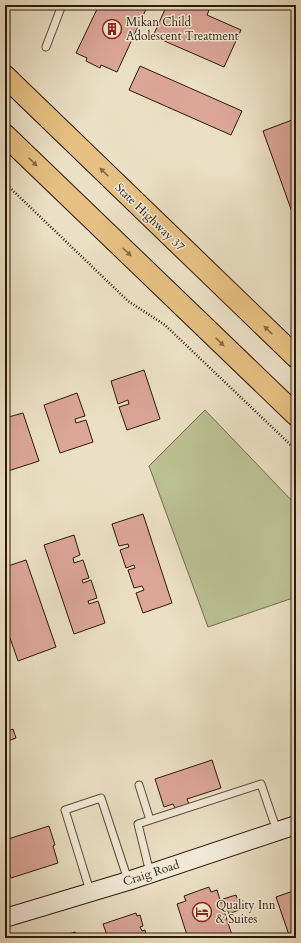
<svg xmlns="http://www.w3.org/2000/svg" width="301" height="943" viewBox="0 0 301 943" font-family="Cardo,serif">
<style>
.green{fill:#bac193;stroke:#746c4d}
.building{fill:#dca699;stroke:#2d1807}
.lines{fill:none;stroke-linecap:round;stroke-linejoin:round}
.lane-casing{stroke:#5c4a36;stroke-width:9}
.secondary-casing{stroke:#2d1807;stroke-width:20}
.primary-casing{stroke:#2d1807;stroke-width:23}
.path{stroke:#2d1807;stroke-width:2.5;stroke-dasharray:1 2;stroke-linecap:butt}
.lane{stroke:#f2ebd9;stroke-width:7}
.secondary{stroke:#f2ebd9;stroke-width:18}
.primary{stroke:#e6c082;stroke-width:21}
.oneway{fill:#8a6c44}
.labels{text-anchor:middle;stroke-width:3;stroke-linejoin:round;paint-order:stroke}
.poi-label{font-size:12px;fill:#2d1807;stroke:#f2ebd9;text-anchor:start}
.street-label{font-size:12px;fill:#2d1807;stroke:#f2ebd9}
</style>
<rect width="100%" height="100%" fill="#ebe0c5"/>
<filter id="stains"><feTurbulence type="fractalNoise" baseFrequency=".005" numOctaves="4"/><feColorMatrix values="0 0 0 0 .2 0 0 0 0 .09 0 0 0 0 .02 0 0 0 .5 -.17"/></filter>
<radialGradient id="worn" r=".72"><stop offset=".6" stop-color="#630" stop-opacity="0"/><stop offset="1" stop-color="#630" stop-opacity=".3"/></radialGradient>
<path class="green" d="M205,410L296,505V597L208,627L149,466Z"/>
<path class="building" d="M99,5H148L117,72L101,65L100,68L86,61L87,58L76,53Z
M167,5H211L207,15L241,30L224,67L153,36Z
M140,66L242,111L231,135L129,90Z
M292,120L296,131V223L263,131Z
M144,370L160,419L127,430L119,407L129,404L128,400L118,404L111,381Z
M77,393L85,416L75,419L76,423L86,420L93,442L60,453L44,405Z
M23,413L39,461L5,472V447L8,446L7,443L5,444V418Z
M143,514L172,603L143,613L136,593L144,590L142,586L134,588L128,570L135,568L134,565L126,568L120,550L129,547L128,544L119,546L112,524Z
M74,535L80,555L73,558L74,563L83,560L89,578L82,580L83,583L91,580L97,598L88,601L89,604L98,601L105,623L74,634L44,545Z
M26,560L56,647L18,661L10,638L7,639L5,632V567Z
M296,689V703L292,690Z
M13,729L16,738L5,742V732Z
M212,760L221,788L187,799L189,804L175,808L173,804L164,807L155,779Z
M49,826L55,845L53,846L58,863L11,878L5,861V840Z
M209,887L211,892L217,890L221,903L224,902L223,899L236,895L241,909L229,914L227,910L224,911L233,938H191L190,934L187,935L177,904L186,901L184,896Z
M296,890V938H290L276,897Z
M136,913L137,916L140,915L143,926L140,927L142,931L145,930L147,938H108L103,924Z
M75,932L78,938H57Z"/>
<g class="lines">
<defs>
<path id="lane" d="M46,47L62,5
M139,785L150,820
M150,873L138,824L261,784L277,831
M90,891L65,810L101,798L128,880"/>
<path id="secondary" d="M5,918L128,881L296,825"/>
<path id="primary" d="M5,76L296,357
M5,135L296,415"/>
</defs>
<use href="#lane" class="lane-casing"/>
<use href="#secondary" class="secondary-casing"/>
<use href="#primary" class="primary-casing"/>
<path class="path" d="M5,183L128,301L165,325L296,450"/>
<use href="#lane" class="lane"/>
<use href="#secondary" class="secondary"/>
<use href="#primary" class="primary"/>
</g>
<defs><path id="oneway-solid" d="M-6-.8H1V-3.2L6.5 0L1 3.2V.8H-6Z"/></defs>
<g class="oneway">
<use href="#oneway-solid" transform="translate(33 162) rotate(44)"/>
<use href="#oneway-solid" transform="translate(104 172) rotate(-136)"/>
<use href="#oneway-solid" transform="translate(127 252) rotate(44)"/>
<use href="#oneway-solid" transform="translate(268 330) rotate(-136)"/>
<use href="#oneway-solid" transform="translate(220 342) rotate(44)"/>
</g>
<defs>
<symbol id="building-ring" viewBox="-11 -11 22 22"><circle r="9.5" fill="#f2ebd9" stroke="#8f2418" stroke-width="1.5"/><path d="M-4-6H4V6H1V3H-1V6H-4ZM-2.5-4.3h1.7v1.8h-1.7ZM.8-4.3h1.7v1.8H.8ZM-2.5-1h1.7V.8h-1.7ZM.8-1h1.7V.8H.8Z" fill="#8f2418"/></symbol>
<symbol id="hotel-ring" viewBox="-11 -11 22 22"><circle r="9.5" fill="#f2ebd9" stroke="#8f2418" stroke-width="1.5"/><path d="M-6-4.5h1.5V1H6V5H4.5V3h-9V5H-6ZM-4 0a1.8 1.8 0 1 1 3.6 0ZM.5 0V-2.5h3Q6-2.5 6 0Z" fill="#8f2418"/></symbol>
</defs>
<g fill-rule="evenodd">
<use href="#building-ring" x="101" y="18" width="22" height="22"/>
<use href="#hotel-ring" x="191" y="901" width="22" height="22"/>
</g>
<g class="labels">
<g class="poi-label">
<text x="126" y="26">Mikan Child<tspan x="126" dy="14">Adolescent Treatment</tspan></text>
<text x="216" y="909">Quality Inn<tspan x="216" dy="14">&amp; Suites</tspan></text>
</g>
<g class="street-label">
<text transform="translate(150 217) rotate(44)" y="4">State Highway 37</text>
<text transform="translate(151 873) rotate(-18)" y="4">Craig Road</text>
</g>
</g>
<rect width="301" height="943" fill="none" stroke="#ebe0c5" stroke-width="20"/>
<rect x="6" y="6" width="289" height="931" fill="none" stroke="#2d1807" stroke-width="2"/>
<rect x="10" y="10" width="281" height="923" fill="none" stroke="#2d1807"/>
<rect width="100%" height="100%" filter="url(#stains)"/>
<rect width="100%" height="100%" fill="url(#worn)"/>
</svg>
